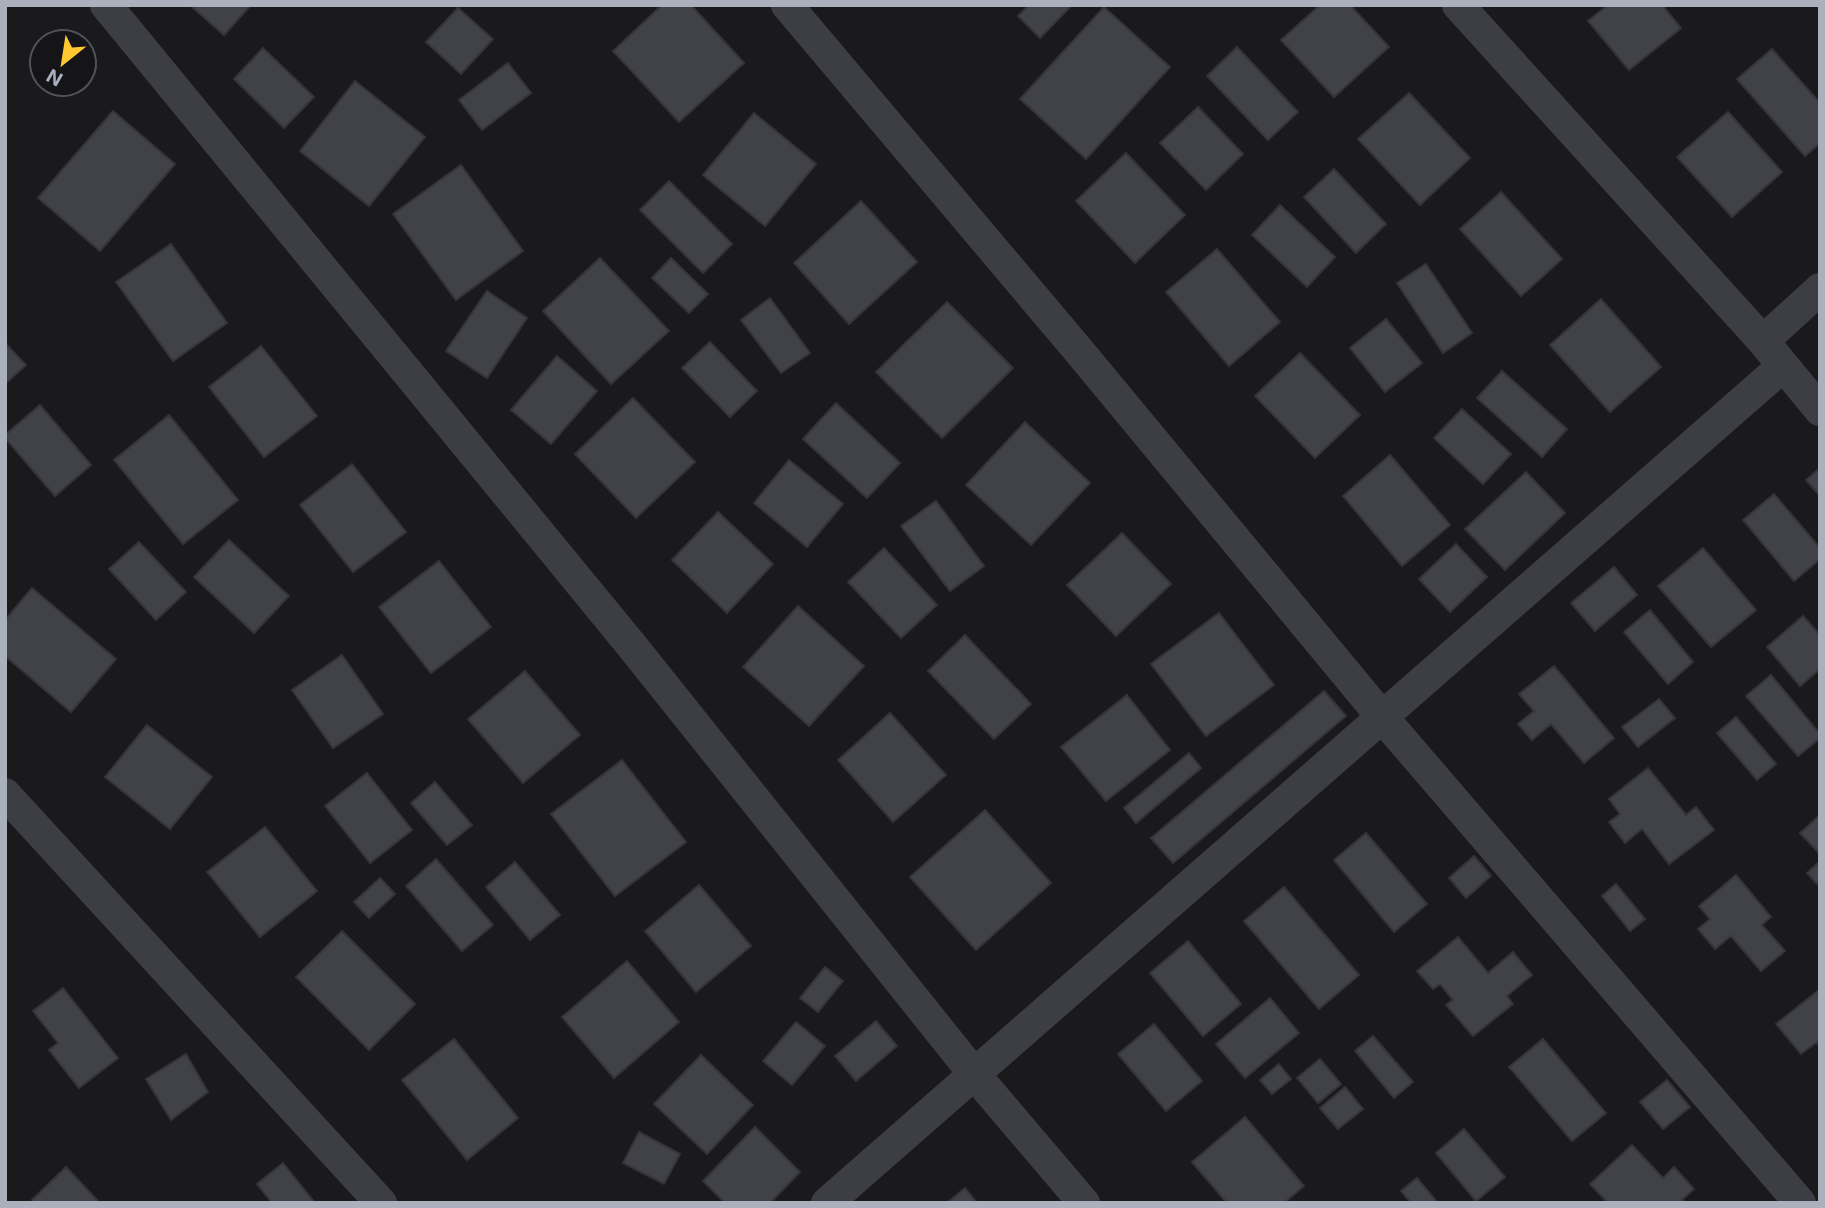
<svg xmlns="http://www.w3.org/2000/svg" width="1825" height="1208" viewBox="0 0 1825 1208" font-family="Inter,sans-serif">
<style>
.building{fill:#414247;stroke:#343439;stroke-width:2}
.lines{fill:none;stroke-linecap:round;stroke-linejoin:round}
.minor{stroke:#3d3d44;stroke-width:32}
</style>
<rect width="100%" height="100%" fill="#1a1a1d"/>
<path class="building" d="M190,5H251L224,35Z
M662,5H691L744,63L679,122L613,51Z
M1029,5H1072L1040,38L1018,16Z
M1320,5H1350L1389,47L1334,97L1281,40Z
M1608,5H1662L1681,28L1629,70L1588,21Z
M1104,7L1170,67L1086,159L1020,99Z
M458,8L493,39L461,74L426,42Z
M1237,47L1298,112L1268,140L1207,76Z
M263,48L314,97L284,128L234,79Z
M1772,49L1820,103V143L1805,156L1737,79Z
M508,63L531,93L482,130L459,100Z
M355,81L425,137L369,206L300,151Z
M1409,93L1470,158L1420,205L1358,139Z
M1198,107L1243,154L1206,190L1160,143Z
M113,111L175,164L100,251L38,198Z
M1728,112L1782,172L1732,217L1677,157Z
M754,113L816,164L765,226L703,175Z
M1126,153L1185,215L1135,263L1076,201Z
M461,165L523,251L456,300L393,214Z
M1334,169L1386,224L1356,253L1304,197Z
M669,181L732,244L703,273L640,210Z
M1501,192L1562,259L1521,296L1460,229Z
M861,201L917,262L849,324L794,263Z
M1280,205L1335,257L1307,287L1252,235Z
M171,244L227,323L173,361L116,282Z
M1217,249L1280,322L1229,366L1166,292Z
M600,258L669,331L611,384L543,311Z
M671,258L708,294L689,313L652,278Z
M1426,264L1472,333L1443,353L1397,283Z
M487,291L527,318L487,378L446,351Z
M770,298L810,353L781,373L741,320Z
M1601,299L1661,367L1610,412L1550,345Z
M947,302L1013,368L942,438L876,372Z
M1386,319L1422,363L1385,392L1350,348Z
M710,342L757,391L730,417L682,368Z
M5,343L26,365L5,384Z
M261,346L317,416L264,457L209,387Z
M1300,353L1360,415L1315,458L1255,396Z
M557,356L597,391L551,444L511,410Z
M1502,371L1567,429L1542,457L1477,398Z
M633,398L695,462L636,518L575,454Z
M836,403L900,463L867,498L803,439Z
M40,405L91,465L55,496L5,438V435Z
M1462,409L1511,454L1483,484L1434,438Z
M169,415L238,500L183,544L114,460Z
M1025,422L1090,483L1031,545L966,485Z
M1390,455L1450,525L1402,566L1343,496Z
M789,460L843,504L807,547L754,503Z
M352,464L406,532L353,572L300,505Z
M1820,468V496L1806,480Z
M1526,472L1565,513L1505,570L1465,529Z
M1774,494L1820,548V559L1794,581L1743,520Z
M936,501L984,566L950,591L901,526Z
M718,512L773,564L727,613L672,560Z
M1122,533L1171,584L1116,636L1067,585Z
M229,540L289,596L254,633L194,577Z
M139,542L186,592L156,620L109,569Z
M1456,544L1487,577L1450,612L1419,579Z
M884,548L937,605L901,638L848,582Z
M1703,548L1756,610L1711,647L1658,586Z
M439,561L491,627L431,673L379,607Z
M1614,567L1637,595L1595,631L1571,603Z
M32,588L116,659L71,712L5,656V620Z
M798,606L864,666L809,726L743,667Z
M1650,610L1693,662L1668,684L1624,632Z
M1219,613L1274,685L1206,736L1151,664Z
M1803,616L1820,635V669L1800,686L1767,647Z
M965,635L1031,704L994,739L928,671Z
M342,655L383,714L333,748L292,690Z
M1554,666L1614,738L1584,763L1551,724L1532,740L1518,724L1534,711L1519,694Z
M525,671L580,735L523,783L468,719Z
M1771,675L1820,734V738L1798,756L1746,696Z
M1324,691L1346,716L1173,863L1151,838Z
M1127,695L1170,750L1106,801L1061,747Z
M1659,699L1675,718L1638,747L1622,727Z
M890,713L946,775L893,822L838,760Z
M1736,717L1776,764L1757,780L1717,733Z
M147,725L212,777L170,829L105,777Z
M1189,753L1201,768L1136,823L1124,808Z
M622,760L686,842L615,896L551,814Z
M1648,768L1686,815L1696,807L1714,830L1669,864L1642,829L1625,843L1609,822L1620,814L1609,799Z
M367,773L412,830L370,863L325,806Z
M435,782L472,825L447,845L411,803Z
M985,810L1051,883L976,950L910,877Z
M1820,815V854L1800,833Z
M265,827L317,891L260,937L207,872Z
M1366,833L1427,904L1394,932L1334,860Z
M1474,856L1491,876L1466,898L1449,878Z
M436,859L493,925L462,951L406,886Z
M1820,861V882L1817,884L1807,873Z
M515,862L560,915L530,940L486,887Z
M1736,875L1771,917L1762,925L1785,951L1761,971L1731,936L1715,949L1698,929L1710,919L1699,906Z
M380,878L395,894L369,918L354,902Z
M1616,884L1645,919L1630,931L1602,896Z
M699,885L751,946L696,992L645,931Z
M1284,887L1359,975L1319,1009L1244,921Z
M342,931L415,1004L369,1050L296,977Z
M1458,937L1488,973L1513,952L1532,975L1507,996L1513,1004L1473,1036L1446,1005L1453,1000L1440,984L1433,989L1417,971Z
M1188,941L1241,1004L1203,1036L1150,973Z
M627,961L679,1022L614,1078L562,1017Z
M825,967L843,981L818,1012L800,998Z
M63,988L118,1058L79,1088L49,1050L58,1043L33,1011Z
M1820,989V1046L1817,1042L1801,1054L1776,1024Z
M1270,998L1299,1033L1245,1078L1216,1044Z
M876,1021L897,1046L856,1081L835,1056Z
M796,1022L825,1046L792,1085L763,1061Z
M1154,1024L1202,1081L1166,1111L1118,1054Z
M1373,1036L1413,1082L1394,1098L1355,1051Z
M454,1039L518,1118L467,1160L402,1080Z
M1543,1039L1606,1113L1572,1141L1509,1067Z
M186,1054L208,1092L171,1120L146,1079Z
M701,1055L753,1105L707,1154L654,1104Z
M1320,1059L1341,1084L1318,1103L1297,1078Z
M1279,1064L1291,1079L1272,1094L1260,1080Z
M1667,1080L1690,1107L1663,1129L1640,1102Z
M1345,1087L1363,1109L1338,1129L1320,1108Z
M1245,1117L1304,1186L1284,1203H1227L1192,1162Z
M755,1127L800,1172L770,1203H725L703,1181Z
M1464,1129L1505,1177L1476,1201L1436,1153Z
M639,1132L680,1154L664,1184L623,1163Z
M1632,1145L1663,1178L1674,1167L1694,1189L1682,1200L1685,1203H1608L1590,1184Z
M283,1163L315,1203H272L257,1184Z
M66,1167L100,1203H34L32,1200Z
M1417,1178L1438,1203H1411L1401,1191Z
M965,1188L977,1203H947Z"/>
<g class="lines">
<path class="minor" d="M106,5L632,646L975,1075L1084,1203
M787,5L1079,351L1383,718L1800,1203
M1458,5L1763,341L1820,410
M1763,341L1820,289
M5,794L381,1203
M827,1203L1783,366"/>
</g>
<rect width="1825" height="1208" fill="none" stroke="#abb0bd" stroke-width="14"/>
<g transform="translate(63 63) rotate(210)"><circle r="33" fill="#151518" stroke="#51535a" stroke-width="2"/>
<path d="M0-5L12 26L0 18L-12 26Z" fill="#ffc830"/>
<text y="-10" font-size="19" font-weight="bold" text-anchor="middle" fill="#abb0bd">N</text>
</g>
</svg>
